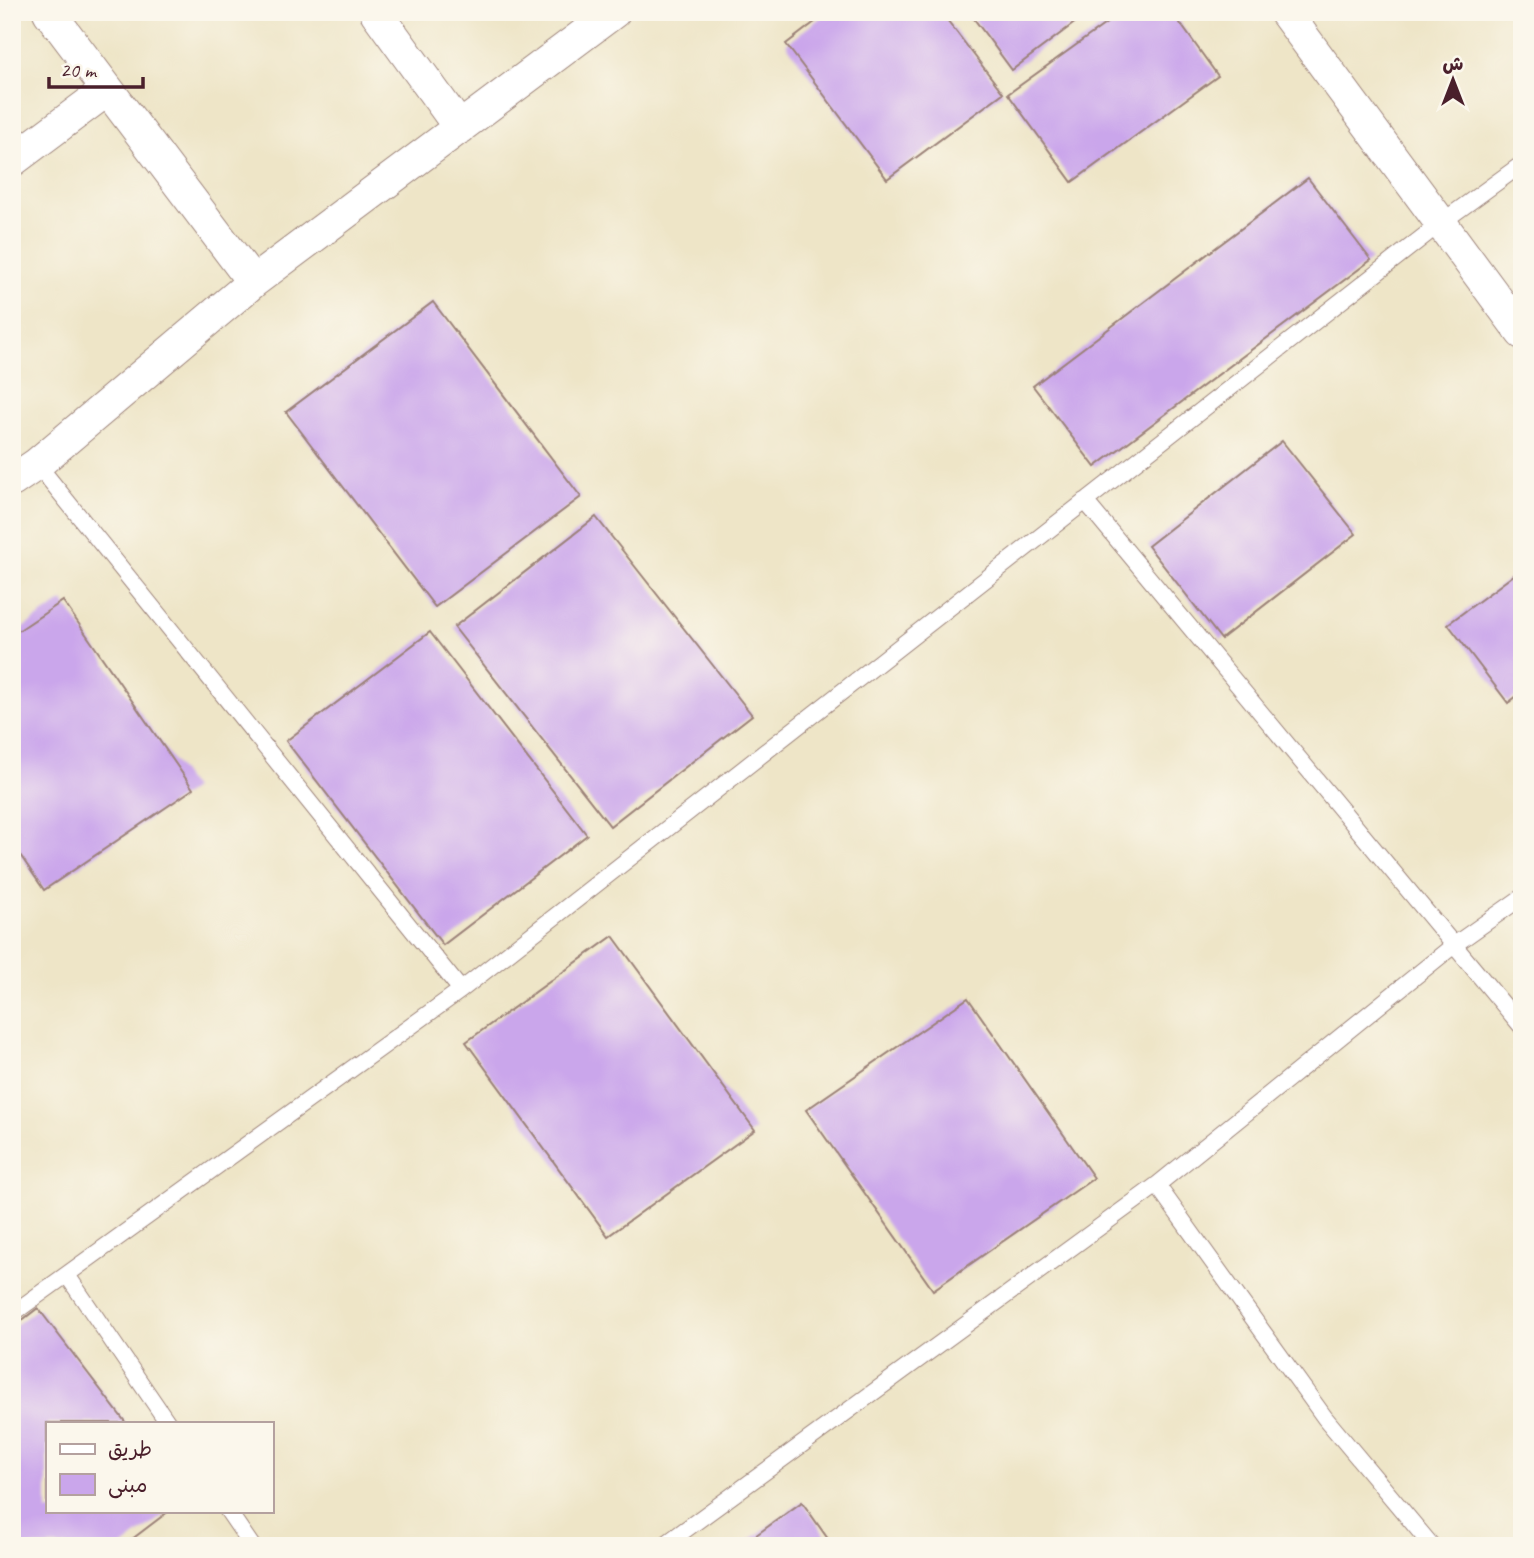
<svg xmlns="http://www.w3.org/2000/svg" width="1534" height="1558" viewBox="0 0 1534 1558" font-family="Caveat,'Playpen Sans Arabic',sans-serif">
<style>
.building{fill:#caa6eb}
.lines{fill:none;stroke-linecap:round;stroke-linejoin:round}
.lane-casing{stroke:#9c8279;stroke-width:18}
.street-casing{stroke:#9c8279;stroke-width:34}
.lane{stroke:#fff;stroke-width:16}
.street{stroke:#fff;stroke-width:32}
</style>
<rect width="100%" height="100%" fill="#fbf7ec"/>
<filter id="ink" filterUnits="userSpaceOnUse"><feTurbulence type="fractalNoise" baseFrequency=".0143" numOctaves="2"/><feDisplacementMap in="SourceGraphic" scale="14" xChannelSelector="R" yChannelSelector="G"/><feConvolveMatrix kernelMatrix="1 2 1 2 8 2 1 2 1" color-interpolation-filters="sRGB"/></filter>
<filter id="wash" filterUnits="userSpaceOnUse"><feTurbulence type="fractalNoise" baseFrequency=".00686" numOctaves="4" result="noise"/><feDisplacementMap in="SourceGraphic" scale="28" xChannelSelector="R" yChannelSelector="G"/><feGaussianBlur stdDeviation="1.57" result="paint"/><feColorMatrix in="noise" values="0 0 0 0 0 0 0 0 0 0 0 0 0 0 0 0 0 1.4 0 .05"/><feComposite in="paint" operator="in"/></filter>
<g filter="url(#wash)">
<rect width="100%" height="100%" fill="#eee5c7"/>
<g id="blocks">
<path class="building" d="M828,12H941L1003,93L887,179L786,44Z
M969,12H1089L1012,70Z
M1122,12H1172L1218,76L1072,182L1008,94Z
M1308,178L1371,260L1095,467L1033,386Z
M433,302L581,497L435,607L286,412Z
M1282,441L1356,534L1221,639L1148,546Z
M596,517L752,715L610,826L454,627Z
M1522,569V692L1508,703L1448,624Z
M63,601L193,789L44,890L12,843V635Z
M430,632L587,835L443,945L286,741Z
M613,936L755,1130L608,1236L466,1042Z
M968,998L1094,1178L933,1290L806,1110Z
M38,1308L126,1423H47V1511H169L123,1546H12V1328Z
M802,1502L833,1546H741Z"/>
</g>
</g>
<g filter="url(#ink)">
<use href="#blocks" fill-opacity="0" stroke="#9c8279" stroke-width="2"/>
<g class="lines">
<defs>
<path id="lane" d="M37,464L461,990
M1085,501L1522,1027
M1157,1185L1325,1418L1432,1546
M67,1275L168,1423
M12,1314L461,990L1442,222L1522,164
M228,1511L252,1546
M663,1546L1157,1185L1454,945L1522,897"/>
<path id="street" d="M49,12L253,282
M376,12L460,128
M1285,12L1522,333
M12,161L107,90
M12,481L37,464L253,282L614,12"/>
</defs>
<use href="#lane" class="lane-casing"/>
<use href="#street" class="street-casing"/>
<use href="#lane" class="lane"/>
<use href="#street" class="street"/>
</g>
</g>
<rect width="1534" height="1558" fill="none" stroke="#fbf7ec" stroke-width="42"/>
<rect x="46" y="1422" width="228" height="91" fill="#fbf7ec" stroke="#b4a19f" stroke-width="2"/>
<rect x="60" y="1444" width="35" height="10" fill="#ffffff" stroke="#b4a19f" stroke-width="2"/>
<text x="108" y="1456" font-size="21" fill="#4a1f2b">طريق</text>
<rect x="60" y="1474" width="35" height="21" fill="#caa6eb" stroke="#b4a19f" stroke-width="2"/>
<text x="108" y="1492" font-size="21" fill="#4a1f2b">مبنى</text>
<g transform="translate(1453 80)" stroke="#fbf7ec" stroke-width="5" paint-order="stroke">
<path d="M0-5L12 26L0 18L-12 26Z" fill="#4a1f2b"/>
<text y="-10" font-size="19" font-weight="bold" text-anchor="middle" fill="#4a1f2b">ش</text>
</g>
<path d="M49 77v10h94v-10" fill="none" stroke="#4a1f2b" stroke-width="3.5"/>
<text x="60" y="77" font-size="21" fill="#4a1f2b" stroke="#fbf7ec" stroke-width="5" paint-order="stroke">20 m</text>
</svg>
